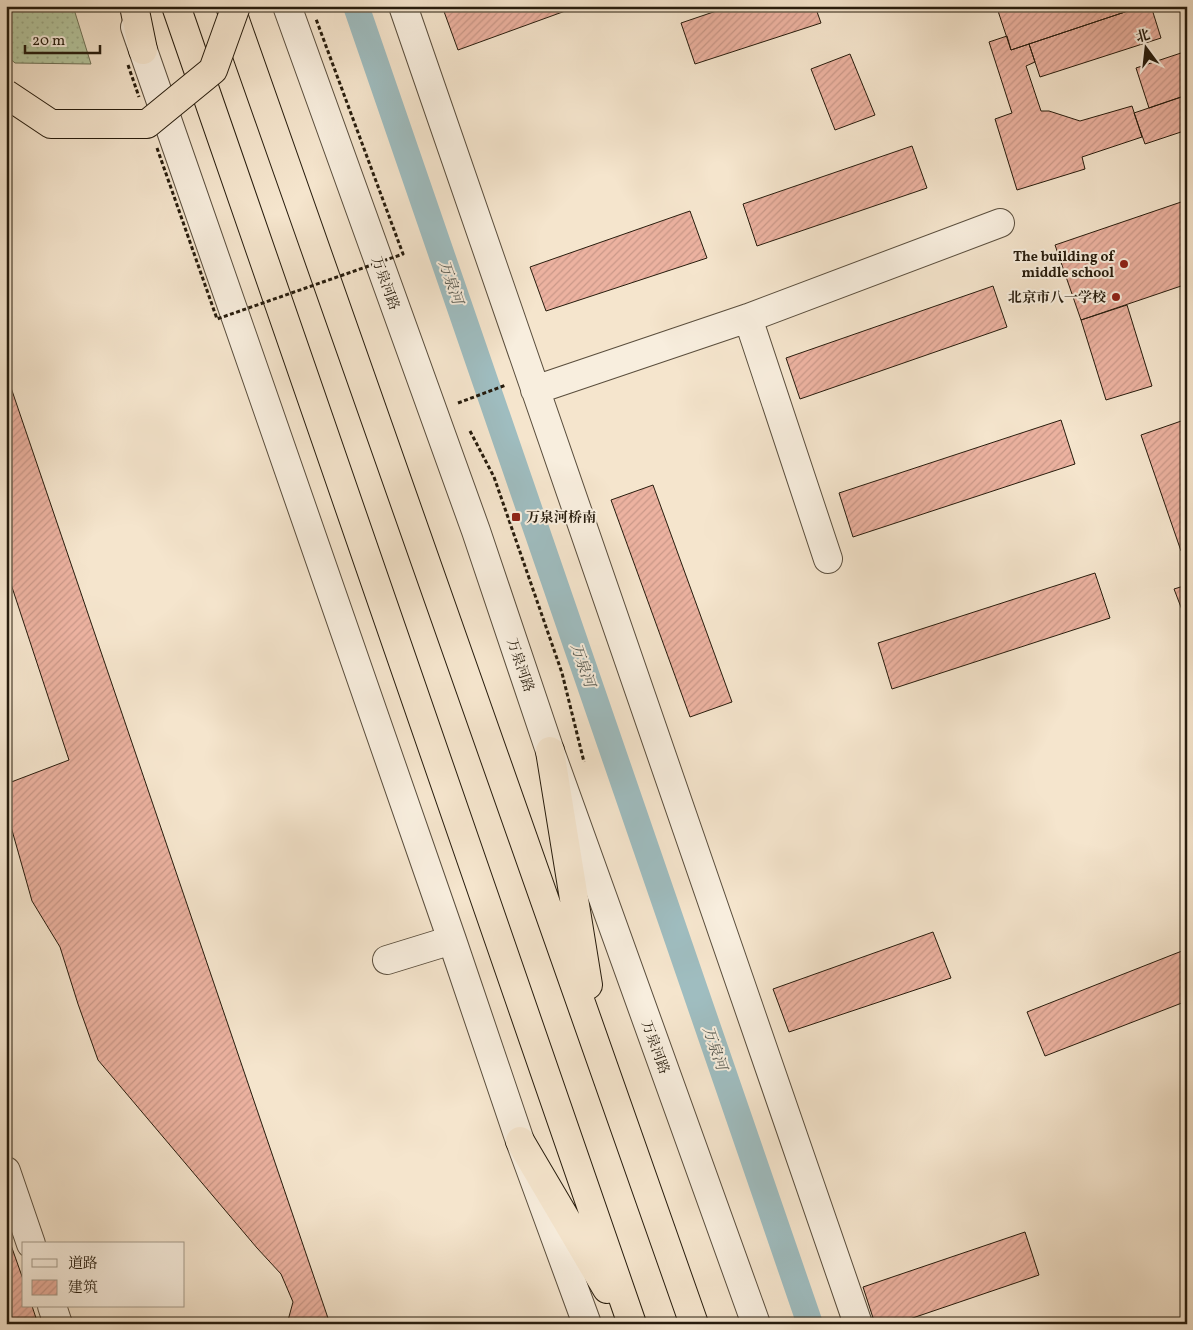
<svg xmlns="http://www.w3.org/2000/svg" width="1193" height="1330" viewBox="0 0 1193 1330" font-family="Vollkorn,'Noto Serif SC',serif">
<style>
.grass{fill:url(#grass-dots);stroke:#6e7156}
.lines{fill:none;stroke-linecap:round;stroke-linejoin:round}
.canal{stroke:#9fbdc0;stroke-width:26}
.building{fill:url(#building-hatch);stroke:#271c0d}
.minor-casing{stroke:#5a4e3d;stroke-width:30}
.highway-casing{stroke:#271c0d;stroke-width:30}
.path{stroke:#271c0d;stroke-width:3;stroke-dasharray:4 2.5;stroke-linecap:butt}
.minor{stroke:#f8eede;stroke-width:28}
.highway{stroke:#f5e5cd;stroke-width:28}
.highway-bridge-casing{stroke:#271c0d;stroke-width:30;stroke-linecap:butt}
.path-bridge{stroke:#271c0d;stroke-width:3;stroke-dasharray:4 2.5;stroke-linecap:butt}
.highway-bridge{stroke:#f5e5cd;stroke-width:28}
.poi-dot{fill:#8f2418;stroke:#f8eede;stroke-width:2}
.labels{text-anchor:middle;stroke-width:4;stroke-linejoin:round;paint-order:stroke}
.poi-label{font-size:14px;font-weight:bold;fill:#271c0d;stroke:#f8eede;text-anchor:end}
.street-label{font-size:14px;fill:#271c0d;stroke:#f8eede}
.water-label{font-size:15px;font-style:italic;fill:#51544c;stroke:#f8eede}
</style>
<defs>
<pattern id="grass-dots" width="8" height="8" patternUnits="userSpaceOnUse" patternTransform="scale(1.25)"><rect width="8" height="8" fill="#b5c69e"/><path d="M2 2h.1M6 6h.1" fill="none" stroke="#9caa87" stroke-width="1.8" stroke-linecap="round"/></pattern>
<pattern id="building-hatch" width="6" height="6" patternUnits="userSpaceOnUse" patternTransform="scale(1.25)"><rect width="6" height="6" fill="#ecb2a0"/><path d="M-1 1l2-2M0 6l6-6M5 7l2-2" fill="none" stroke="#ca9889"/></pattern>
</defs>
<rect width="100%" height="100%" fill="#f5e5cd"/>
<filter id="stains"><feTurbulence type="fractalNoise" baseFrequency=".004" numOctaves="4"/><feColorMatrix values="0 0 0 0 .2 0 0 0 0 .09 0 0 0 0 .02 0 0 0 .5 -.17"/></filter>
<radialGradient id="worn" r=".72"><stop offset=".6" stop-color="#630" stop-opacity="0"/><stop offset="1" stop-color="#630" stop-opacity=".3"/></radialGradient>
<path class="grass" d="M6,6H73L91,64L15,63L6,55Z"/>
<g class="lines">
<path class="canal" d="M356,6L810,1324"/>
</g>
<path class="building" d="M442,6H579L458,50Z
M731,6H815L821,23L695,64L681,23Z
M1012,6H1123L1125,12L1011,50L998,11Z
M1143,6H1151L1161,38L1040,77L1029,44Z
M1007,36L1011,50L1029,44L1035,62L1026,66L1041,111H1049L1080,121L1132,106L1142,137L1082,157L1085,169L1017,190L995,119L1012,113L989,42Z
M1187,51V95L1149,108L1136,68Z
M850,54L875,115L835,130L811,69Z
M1187,95V130L1145,144L1134,113Z
M912,146L927,188L757,246L743,204Z
M1187,200V284L1081,320L1055,245Z
M690,211L707,258L546,311L530,267Z
M993,286L1007,327L800,399L786,358Z
M1127,305L1152,386L1106,400L1081,320Z
M6,373L330,1324H287L293,1302L281,1274L257,1248L98,1060L78,1004L60,947L32,901L6,809V784L69,760L6,569Z
M1187,419V548L1181,551L1141,435Z
M1061,420L1075,464L853,537L839,493Z
M653,485L732,702L690,717L611,500Z
M1095,573L1110,618L892,689L878,643Z
M1187,585V623L1174,589Z
M933,932L951,978L789,1032L773,989Z
M1187,949V1001L1045,1056L1027,1012Z
M6,1231L24,1282V1306H32L38,1324H6Z
M1025,1232L1039,1275L895,1324H875L863,1287Z"/>
<g class="lines">
<defs>
<path id="minor" d="M287,6L476,531L550,751L756,1324
M403,6L858,1324
M135,27L452,940L520,1141L587,1324
M748,318L828,559
M535,390L748,318L1000,223
M387,960L452,940
M6,1171L31,1244
M52,1306L58,1324"/>
<path id="highway" d="M134,6L143,50
M176,6L632,1324
M230,6L694,1324
M550,751L588,985
M520,1141L607,1289"/>
</defs>
<use href="#minor" class="minor-casing"/>
<use href="#highway" class="highway-casing"/>
<path class="path" d="M458,403L506,385
M470,431L494,477L562,673L584,762"/>
<use href="#minor" class="minor"/>
<use href="#highway" class="highway"/>
<defs>
<path id="highway-bridge" d="M6,94L51,124H147L213,70L236,6"/>
</defs>
<use href="#highway-bridge" class="highway-bridge-casing"/>
<path class="path-bridge" d="M128,65L139,97
M157,148L217,319L403,254L316,19"/>
<use href="#highway-bridge" class="highway-bridge"/>
</g>
<g class="poi-dot">
<circle cx="1124" cy="264" r="5"/>
<circle cx="1116" cy="297" r="5"/>
<rect x="511" y="512" width="10" height="10" rx="2.5"/>
</g>
<g class="labels">
<g class="poi-label">
<text x="1114" y="261">The building of<tspan x="1114" dy="16">middle school</tspan></text>
<text x="1106" y="302">北京市八一学校</text>
<text x="526" y="522" text-anchor="start">万泉河桥南</text>
</g>
<g class="street-label">
<text transform="translate(386 283) rotate(70)" y="5">万泉河路</text>
<text transform="translate(521 665) rotate(71)" y="5">万泉河路</text>
<text transform="translate(656 1047) rotate(70)" y="5">万泉河路</text>
</g>
<g class="water-label">
<text transform="translate(451 282) rotate(71)" y="5">万泉河</text>
<text transform="translate(583 665) rotate(71)" y="5">万泉河</text>
<text transform="translate(715 1048) rotate(71)" y="5">万泉河</text>
</g>
</g>
<rect width="1193" height="1330" fill="none" stroke="#f5e5cd" stroke-width="25"/>
<rect x="8" y="8" width="1178" height="1315" fill="none" stroke="#271c0d" stroke-width="2.5"/>
<rect x="12" y="12" width="1168" height="1305" fill="none" stroke="#271c0d"/>
<rect x="22" y="1242" width="162" height="65" fill="#f8eede" stroke="#a49a8a"/>
<rect x="32" y="1259" width="25" height="8" fill="#f8eede" stroke="#a49a8a"/>
<text x="68" y="1268" font-size="15" fill="#271c0d">道路</text>
<rect x="32" y="1280" width="25" height="15" fill="url(#building-hatch)" stroke="#a49a8a"/>
<text x="68" y="1292" font-size="15" fill="#271c0d">建筑</text>
<g transform="translate(1146 48) rotate(345)" stroke="#f8eede" stroke-width="4" paint-order="stroke">
<path d="M0-4L9 19L0 12L-9 19Z" fill="#271c0d"/>
<text y="-8" font-size="14" font-weight="bold" text-anchor="middle" fill="#271c0d">北</text>
</g>
<path d="M25 45v8h75v-8" fill="none" stroke="#271c0d" stroke-width="2.5"/>
<text x="32" y="45" font-size="15" fill="#271c0d" stroke="#f8eede" stroke-width="4" paint-order="stroke">20 m</text>
<rect width="100%" height="100%" filter="url(#stains)"/>
<rect width="100%" height="100%" fill="url(#worn)"/>
</svg>
